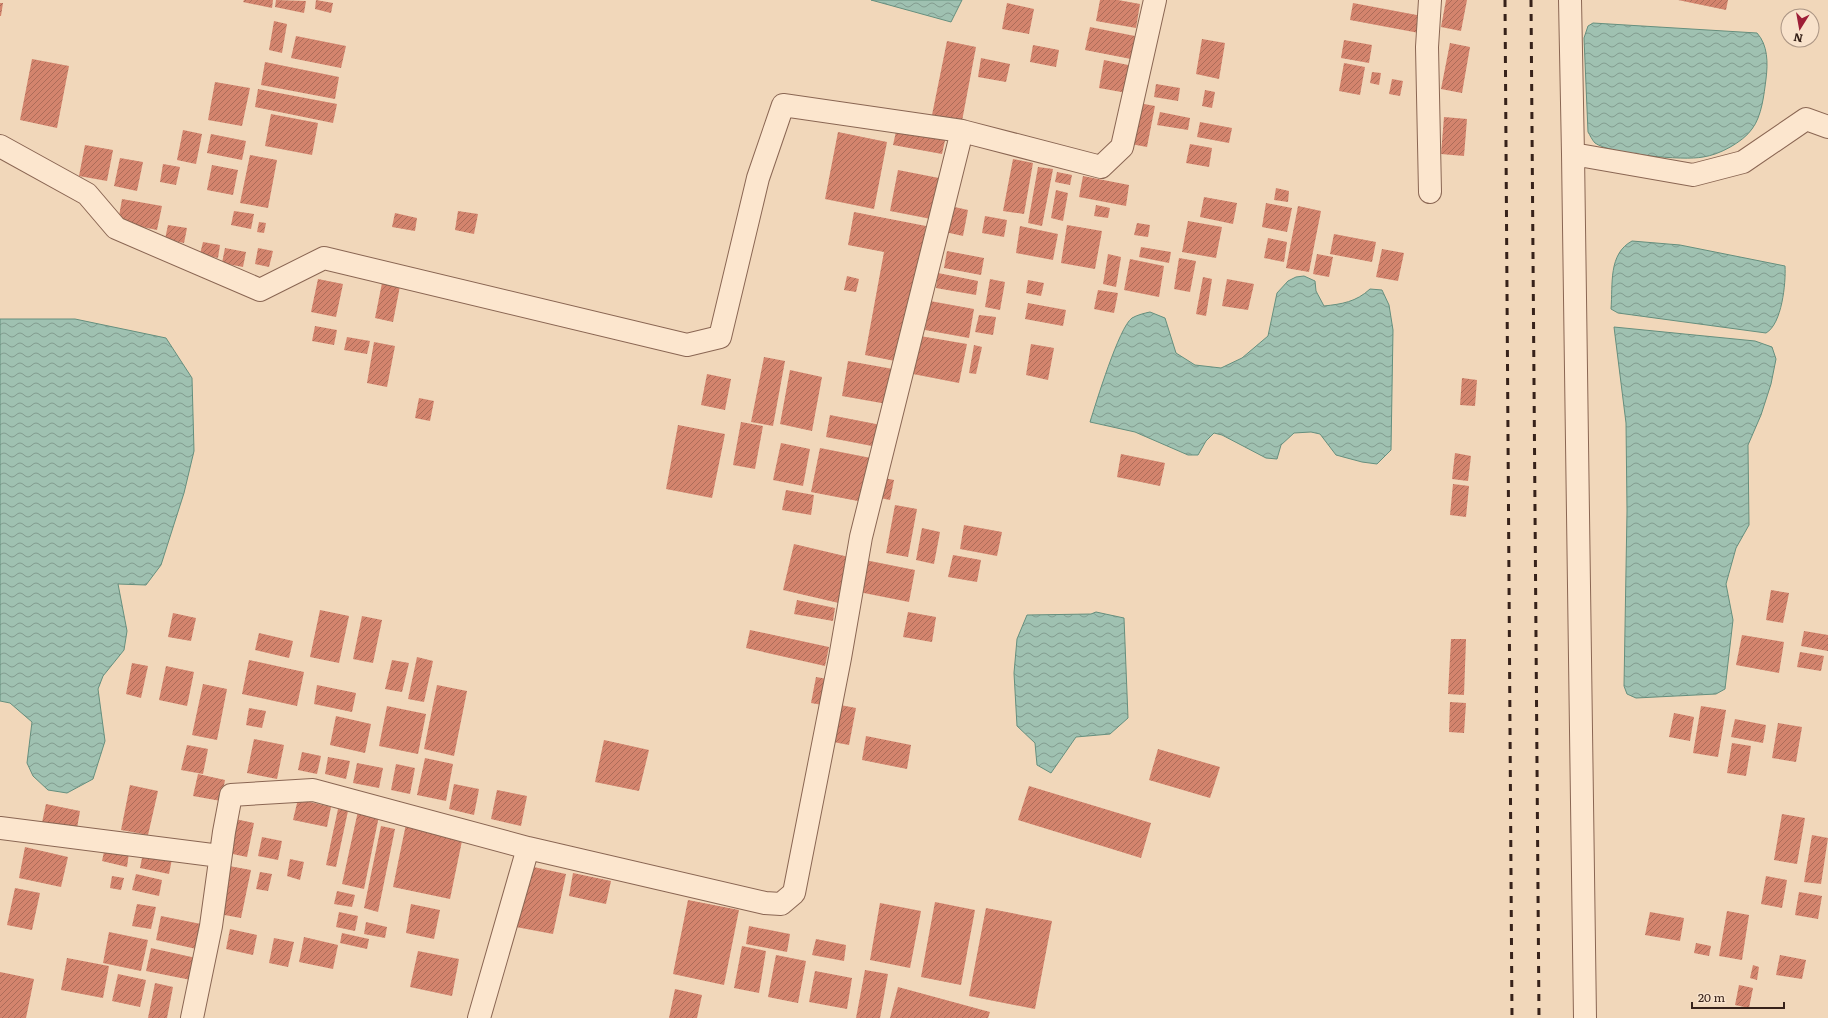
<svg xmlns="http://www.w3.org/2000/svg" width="1828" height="1018" viewBox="0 0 1828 1018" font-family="Literata,serif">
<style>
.water{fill:url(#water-waves);stroke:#668f7e}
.building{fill:url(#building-hatch)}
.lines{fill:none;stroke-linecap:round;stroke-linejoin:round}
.minor-casing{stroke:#8a6653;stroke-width:24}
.minor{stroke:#fce6ce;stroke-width:22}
.rail{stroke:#37221a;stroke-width:3;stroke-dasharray:7 7;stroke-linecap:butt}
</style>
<defs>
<pattern id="water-waves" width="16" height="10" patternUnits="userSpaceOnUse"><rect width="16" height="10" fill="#9fc1b1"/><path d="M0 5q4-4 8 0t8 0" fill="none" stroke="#829c8f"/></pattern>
<pattern id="building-hatch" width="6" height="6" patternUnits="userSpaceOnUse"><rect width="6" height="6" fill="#d3846d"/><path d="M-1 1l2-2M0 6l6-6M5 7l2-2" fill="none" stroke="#ac6c59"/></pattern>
</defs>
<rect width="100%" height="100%" fill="#f1d7ba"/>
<path class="water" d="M871,0H962L951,22Z
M1593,23L1757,33C1768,45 1768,63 1766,79C1764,94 1762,116 1752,129C1743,142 1719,155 1703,157C1684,161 1610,154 1595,143C1592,140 1590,135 1588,132L1584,38L1588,26Z
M1632,241L1680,245L1785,266C1786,283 1782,324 1766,333L1618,313L1611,309C1613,284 1608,254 1632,241Z
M1304,276L1315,281L1316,291L1324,306C1342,304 1356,302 1370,289L1382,290L1389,305L1393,330L1391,450L1377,464L1362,462L1336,455L1320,434L1311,432L1294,433L1281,445L1277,459L1266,458L1222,435L1214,433L1206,441L1198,455H1188L1135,432L1090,422C1096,403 1119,327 1132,318C1137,315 1145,313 1150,312L1165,318L1176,353L1195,365L1221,368L1242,358L1268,336L1277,293L1288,281L1296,277Z
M0,319H75L166,338L192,378L194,451L184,493L161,565L146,585L118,584L127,631L124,650L103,676L98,689L105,741L93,779L67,793L48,790L33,776L27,763L32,722L10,703L0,701Z
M1614,327L1755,341L1772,347L1776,359L1771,384L1761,415L1748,445L1749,525L1736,548L1726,584L1733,620L1725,689L1716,694L1636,698L1627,694L1624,686L1627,511L1626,423Z
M1096,612L1124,618L1128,718L1110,734L1076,737L1051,773L1037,765L1035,743L1017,726L1014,673L1017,639L1027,615L1091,614Z"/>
<path class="building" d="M244,0H273L272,8L243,2Z
M276,0L306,1L304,13L275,7Z
M316,0L333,3L331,13L315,9Z
M1100,0H1118L1140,4L1136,28L1096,21Z
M1446,0H1467L1461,31L1441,27Z
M1678,0H1728L1726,10Z
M0,3H3L1,16H0Z
M1007,3L1034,9L1029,34L1002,29Z
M1353,3L1422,16L1419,33L1350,20Z
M274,21L287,24L282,53L269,50Z
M1090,27L1135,36L1131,59L1085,50Z
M296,36L346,46L341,68L291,58Z
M1202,39L1225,43L1219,79L1196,74Z
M1344,40L1372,45L1369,63L1341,58Z
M947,41L976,47L962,121L932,115Z
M1450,43L1470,47L1462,93L1441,89Z
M1033,45L1059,50L1056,67L1030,62Z
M981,58L1010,64L1006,82L978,77Z
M32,59L69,66L57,128L20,120Z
M1104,60L1133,66L1127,93L1099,88Z
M265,62L339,77L335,99L261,85Z
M1344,63L1365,67L1360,95L1339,91Z
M1372,72L1381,73L1379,85L1370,83Z
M1392,79L1403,81L1400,96L1389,94Z
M215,82L250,88L242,126L208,120Z
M1156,84L1180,88L1178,101L1154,97Z
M258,89L337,104L333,123L255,107Z
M1205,90L1215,92L1212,108L1202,106Z
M1139,103L1155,106L1147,147L1131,144Z
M1160,112L1190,118L1188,130L1157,125Z
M271,114L318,123L312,155L265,146Z
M1444,117L1467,119L1464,156L1441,154Z
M1200,122L1232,128L1229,143L1197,137Z
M897,127L946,136L942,154L893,145Z
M183,130L202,134L196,164L177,160Z
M838,132L887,142L874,209L825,199Z
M211,134L246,141L242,160L207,153Z
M1190,144L1212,148L1209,167L1186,163Z
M85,145L113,150L107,181L79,176Z
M250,155L277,160L268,208L240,203Z
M120,158L143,162L137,191L114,186Z
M1013,159L1033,163L1024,214L1003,211Z
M163,164L180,167L176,185L160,182Z
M212,165L238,170L233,195L207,190Z
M1038,167L1053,169L1042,226L1028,223Z
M898,170L939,178L931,219L890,211Z
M1057,172L1072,175L1070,185L1055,182Z
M1083,176L1129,185L1126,206L1079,197Z
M1276,188L1289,191L1288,202L1274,200Z
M1056,190L1068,193L1063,221L1051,218Z
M1204,197L1237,203L1233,224L1200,217Z
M122,199L162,206L157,230L118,222Z
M1266,203L1292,208L1287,232L1262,227Z
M1096,205L1110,208L1108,218L1094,216Z
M950,206L968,210L963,236L945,232Z
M1298,206L1321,211L1309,272L1286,268Z
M234,211L254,214L251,229L231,225Z
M458,211L478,214L474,234L455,230Z
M854,212L926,226L900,362L865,355L884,252L848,245Z
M395,213L417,218L415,231L392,227Z
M985,216L1007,220L1004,237L982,233Z
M1188,221L1222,227L1216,258L1182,252Z
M259,222L266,223L264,233L257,232Z
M1137,223L1150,225L1148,237L1134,235Z
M168,225L187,228L184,243L165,239Z
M1067,225L1102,231L1095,269L1061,263Z
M1020,226L1058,234L1053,260L1016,253Z
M1334,234L1376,242L1372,262L1330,254Z
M1268,238L1287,242L1284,262L1264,258Z
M203,242L220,245L218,258L200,254Z
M1141,247L1171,252L1169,263L1139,257Z
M225,248L246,252L243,267L222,263Z
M258,248L273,251L269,267L255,264Z
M1382,249L1404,253L1398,281L1376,277Z
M947,251L984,258L981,275L944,268Z
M1108,254L1121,257L1116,287L1103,284Z
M1317,254L1333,257L1329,277L1313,274Z
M1179,258L1196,261L1190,292L1174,289Z
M1130,259L1164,266L1159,297L1124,290Z
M938,273L978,281L976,295L936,288Z
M847,276L859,279L856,292L844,290Z
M1203,277L1212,279L1206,316L1196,314Z
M318,279L343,284L336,317L311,312Z
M990,279L1005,282L1000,310L985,307Z
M1227,279L1254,284L1248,310L1222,306Z
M1028,280L1044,283L1041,296L1026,293Z
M382,283L400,286L393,322L375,318Z
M1098,290L1118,293L1114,313L1094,309Z
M930,301L974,309L969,338L925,330Z
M1028,303L1066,310L1063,326L1025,319Z
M979,315L996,317L993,335L975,332Z
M315,326L337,330L334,345L312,341Z
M920,336L967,344L959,383L913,374Z
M347,337L370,341L367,354L344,350Z
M374,342L395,346L387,387L367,383Z
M1031,344L1054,348L1048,380L1026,375Z
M974,345L982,347L976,374L969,373Z
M764,357L785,361L773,426L751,422Z
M848,361L893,369L887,404L842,396Z
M790,370L822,377L812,431L780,424Z
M707,374L731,379L725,410L701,405Z
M1462,378L1477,380L1475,406L1460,405Z
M419,398L434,401L430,421L415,418Z
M830,415L881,425L877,447L826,437Z
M741,422L763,426L755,469L733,465Z
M678,425L725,434L712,498L666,489Z
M781,443L810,449L803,486L773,480Z
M820,448L871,458L863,502L811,492Z
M1455,453L1471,456L1468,481L1452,479Z
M1121,454L1165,463L1160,486L1117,477Z
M884,478L894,480L890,500L880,498Z
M1453,484L1469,486L1466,517L1450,515Z
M786,490L814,495L811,515L782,510Z
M895,505L917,509L908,557L886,553Z
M964,525L1002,532L997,556L960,549Z
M922,528L940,532L934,564L916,560Z
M794,544L853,558L843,604L783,590Z
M953,555L981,560L977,582L948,577Z
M860,559L915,570L909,602L854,591Z
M1771,590L1789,593L1783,623L1766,620Z
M797,600L835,608L833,621L794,614Z
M320,610L349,616L339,663L310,657Z
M908,612L936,617L932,642L903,637Z
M173,613L196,618L191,641L168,637Z
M362,616L382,620L373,663L353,659Z
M750,630L829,647L825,666L746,648Z
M1804,631L1828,635V651L1801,646Z
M259,633L293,641L289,658L255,650Z
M1742,635L1784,642L1779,673L1736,665Z
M1451,639H1466L1464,695L1448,694Z
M1800,652L1824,656L1821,671L1797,667Z
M417,657L433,661L424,702L408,699Z
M249,660L304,672L297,706L242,694Z
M392,660L409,663L402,692L385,689Z
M132,663L148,666L141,698L126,694Z
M166,666L194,672L187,706L159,700Z
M816,677L833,680L828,706L811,703Z
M203,684L227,689L217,740L192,735Z
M317,685L356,693L352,712L314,704Z
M437,685L467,691L454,756L424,749Z
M1450,702L1466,703L1464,733L1449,732Z
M835,704L856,708L849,745L828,741Z
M387,706L426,714L418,754L379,746Z
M1701,706L1726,710L1718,757L1693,753Z
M249,708L266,711L262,728L246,725Z
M1674,713L1694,717L1690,741L1669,737Z
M336,716L371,724L365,753L330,745Z
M1735,719L1766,725L1763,743L1731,737Z
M1778,723L1802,727L1796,762L1772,758Z
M866,736L911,745L907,769L862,760Z
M254,739L284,745L277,779L247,773Z
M604,740L649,750L639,791L595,782Z
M1732,743L1751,746L1746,776L1727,773Z
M187,745L208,749L203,774L181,770Z
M1158,749L1220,767L1210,798L1149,780Z
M302,752L321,756L317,774L298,770Z
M328,757L350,761L346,779L325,774Z
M425,758L453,764L446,801L417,795Z
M357,763L383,768L379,788L353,783Z
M396,764L415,768L410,794L391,790Z
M198,774L225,780L221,801L193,796Z
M454,784L479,789L474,815L449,809Z
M130,785L158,791L148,835L121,830Z
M1029,786L1151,823L1141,858L1018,820Z
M497,790L527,796L521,826L491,819Z
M298,799L331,807L327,827L293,820Z
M46,804L80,811L76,834L41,827Z
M338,809L348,811L336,867L326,865Z
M358,811L379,816L364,889L342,884Z
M1782,814L1805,818L1797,864L1774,860Z
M235,819L254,823L247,857L228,853Z
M406,824L463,836L450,899L393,887Z
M381,826L395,829L378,912L364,908Z
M1812,835L1828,838L1821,884L1804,882Z
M262,837L282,841L278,860L258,856Z
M25,847L68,857L61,887L19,878Z
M105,847L129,853L127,867L102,861Z
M143,853L172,859L169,874L140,868Z
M290,859L304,862L300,880L287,876Z
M229,866L251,870L241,918L219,914Z
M529,866L566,874L553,934L516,927Z
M260,872L272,874L268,891L256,889Z
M573,873L611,881L606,904L569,896Z
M136,874L162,880L159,896L132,890Z
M112,876L124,878L121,890L110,888Z
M1766,876L1787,880L1782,908L1761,904Z
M15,888L40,893L32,930L7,925Z
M337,891L355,895L352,907L334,904Z
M1799,892L1822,896L1818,919L1795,915Z
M688,900L739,910L724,985L673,974Z
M935,902L975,910L961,985L921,977Z
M880,903L921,911L910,968L870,960Z
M137,904L156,907L151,929L132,926Z
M411,904L440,910L434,939L406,933Z
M986,908L1052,921L1035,1009L969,996Z
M1727,911L1749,915L1742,960L1719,956Z
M339,912L358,916L355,931L336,927Z
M1650,912L1684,918L1680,941L1645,935Z
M161,916L206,925L201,950L156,940Z
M366,922L387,927L385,938L364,934Z
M749,926L790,934L787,952L746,944Z
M230,929L257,935L253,955L226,949Z
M109,932L148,940L141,971L103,963Z
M342,933L369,939L367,949L340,943Z
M304,937L338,945L333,969L299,962Z
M274,938L294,942L288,967L269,963Z
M816,939L846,945L844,961L812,955Z
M1696,943L1711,946L1709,956L1694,953Z
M742,946L766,951L759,993L734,988Z
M151,948L196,958L191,980L146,971Z
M418,951L459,959L452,996L410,987Z
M776,955L806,961L798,1003L768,997Z
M1780,955L1806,960L1802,979L1776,975Z
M67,958L109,966L103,998L61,990Z
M1753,965L1759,967L1757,980L1750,978Z
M865,970L888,974L880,1018H856Z
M815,971L852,978L847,1009L809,1002Z
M0,972L34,979L26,1018H0Z
M118,974L146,980L140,1007L112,1001Z
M155,983L173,987L167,1018H148Z
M1739,985L1753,988L1749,1008L1735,1005Z
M898,987L990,1012L988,1018H890Z
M675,989L702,995L697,1018H669Z"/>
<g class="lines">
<defs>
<path id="minor" d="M1430,0L1427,47L1430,192
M1570,0L1573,154
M0,146L87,194L116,228L260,290L324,258L687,345L720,337L758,178L783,105L962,131L1101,167L1122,147L1155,0
M0,828L220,856
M528,848L765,903L781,904L794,893L840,658L861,537L962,131
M192,1018L211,926L224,832L231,795L313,790L528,848L479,1018
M1585,1018L1573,154L1693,175L1743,162L1806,119L1828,127"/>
</defs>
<use href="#minor" class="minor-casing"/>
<use href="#minor" class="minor"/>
<path class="rail" d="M1505,0L1512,1018
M1531,0L1539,1018"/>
</g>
<g transform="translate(1800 28) rotate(191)"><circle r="19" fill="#f8e2cb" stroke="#ab9584"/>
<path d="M0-3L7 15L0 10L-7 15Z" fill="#9e1e37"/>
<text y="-6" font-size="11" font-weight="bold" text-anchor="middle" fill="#37221a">N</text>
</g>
<path d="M1692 1002v6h92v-6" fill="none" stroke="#37221a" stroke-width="2"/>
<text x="1698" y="1002" font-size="12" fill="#37221a" stroke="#f8e2cb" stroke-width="3" paint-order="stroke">20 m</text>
</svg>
